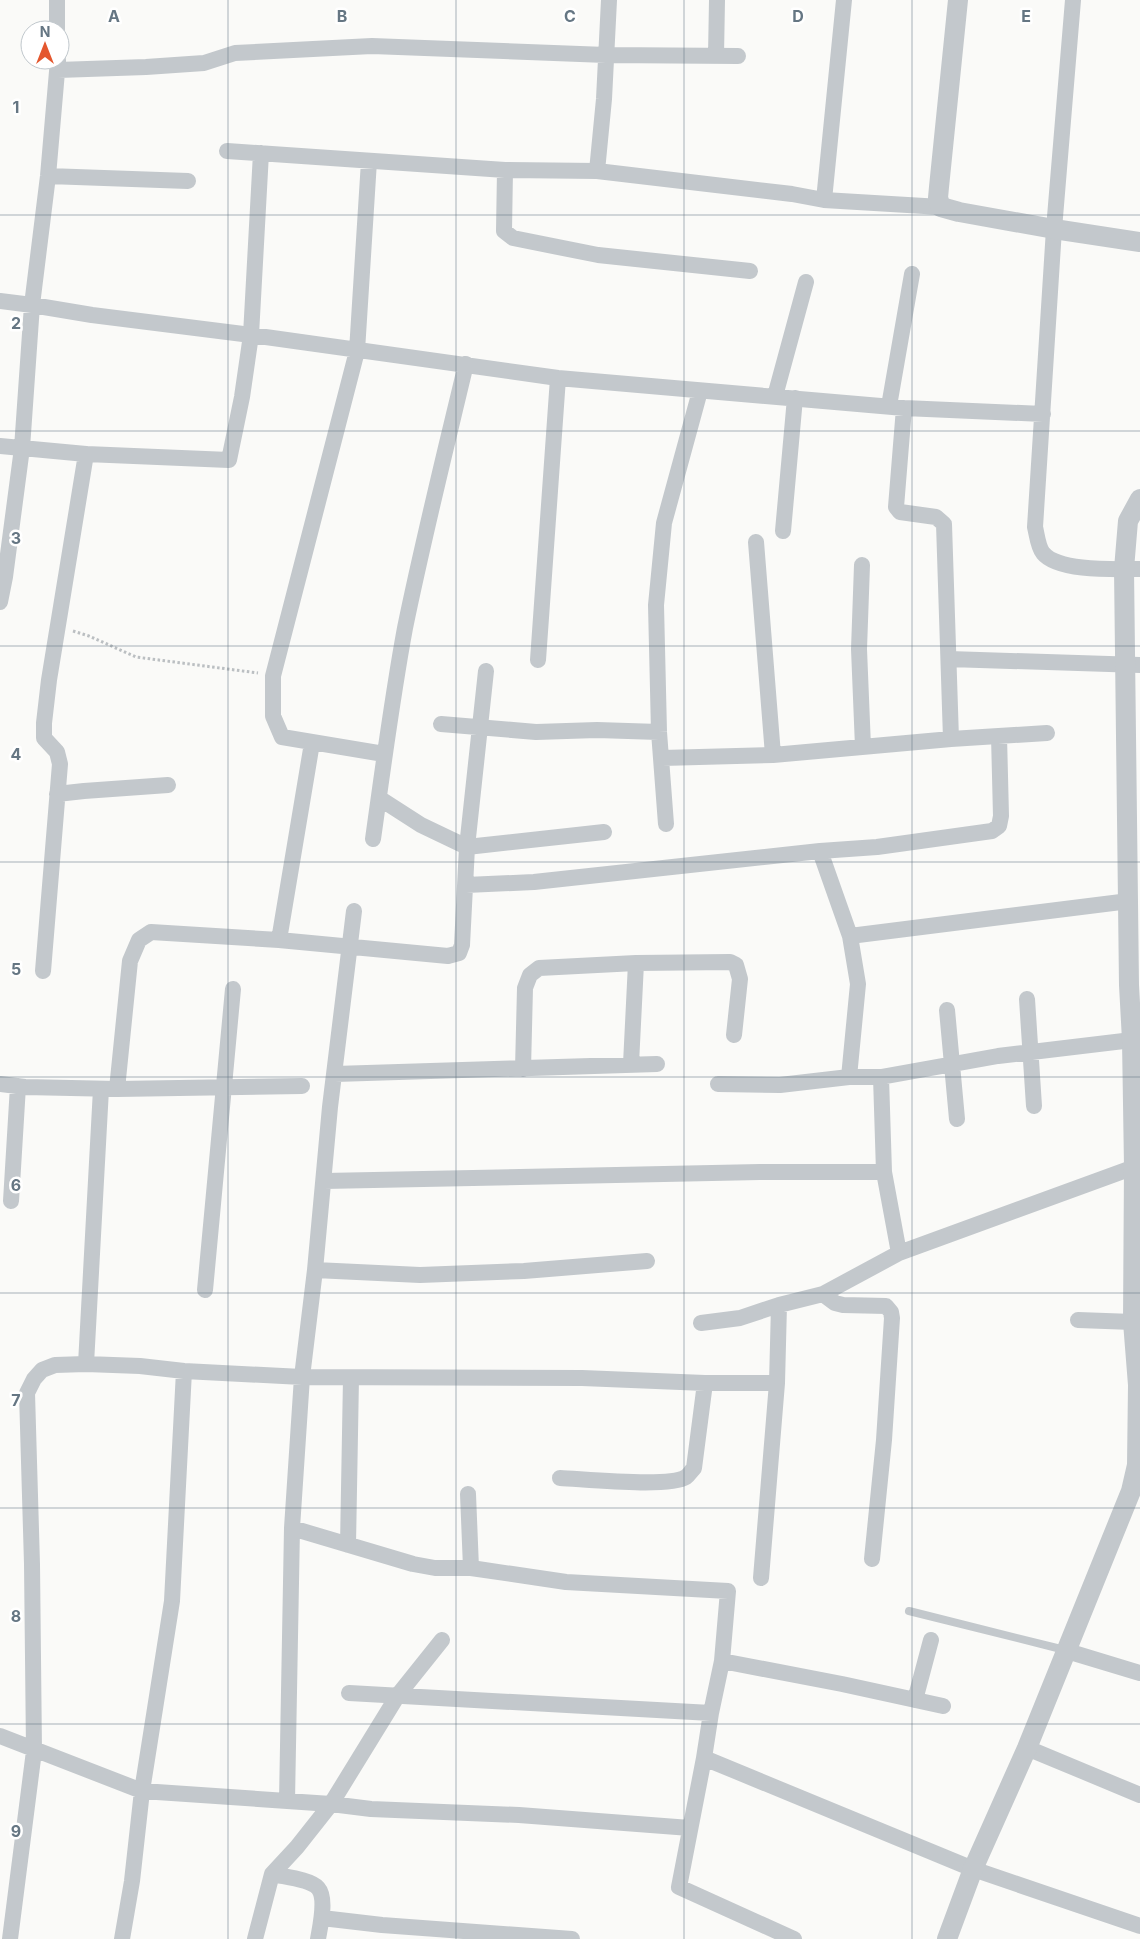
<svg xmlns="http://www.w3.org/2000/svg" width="1140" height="1939" viewBox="0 0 1140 1939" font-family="Inter,sans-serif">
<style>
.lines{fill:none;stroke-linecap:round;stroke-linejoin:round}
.path{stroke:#bbbfc2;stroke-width:3;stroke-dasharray:2.5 2.5;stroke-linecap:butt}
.service{stroke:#c3c8cc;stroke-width:8}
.minor{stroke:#c3c8cc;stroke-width:16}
.tertiary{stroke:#c3c8cc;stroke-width:20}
.grid{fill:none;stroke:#657683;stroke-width:1;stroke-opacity:0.55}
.grid-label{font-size:16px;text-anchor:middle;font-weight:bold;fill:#657683;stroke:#fff;stroke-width:5;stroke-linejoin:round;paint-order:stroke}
</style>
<rect width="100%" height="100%" fill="#fafaf8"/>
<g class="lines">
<path class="path" d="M73,631L89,636L136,657L258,673"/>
<path class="service" d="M909,1611L1065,1650"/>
<path class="minor" d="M57,0V30
M1073,0L1054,229L1035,527C1037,535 1038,547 1043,553C1058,572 1117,569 1140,569
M716,56L717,0
M58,70L146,67L204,63L235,53L372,46L606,55L738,56
M227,151L505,170L597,171L792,194L824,200L941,207
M369,161L357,351L273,676V716L282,737L384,754
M505,170L504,231L513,238L598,255L750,271
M597,171L604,99L609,0
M48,176L188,181
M824,200L844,0
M0,301L32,305L92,315L251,335L558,378L904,408L1043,414
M775,396L806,282
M889,406L912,274
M904,408L896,507L900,512L936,517L944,524L951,739
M0,446L86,454L229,460L242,397L251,335L261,153
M783,531L795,398
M756,542L773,755
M862,565L859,649L863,747
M0,602L5,577L22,448L32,305L48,176L58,60
M949,659L1140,665
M538,660L558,378
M441,724L536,732L597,730L659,732
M662,758L773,755L951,739L1047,733
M57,794L84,791L168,785
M379,798L421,825L467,847L604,832
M666,824L659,732L656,605L664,523L700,391
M373,839C383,768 392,698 405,628C423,540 445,452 466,364
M820,851L877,847L992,831L999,826L1001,816L999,736
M466,885L534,882L820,851L850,936L1129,901
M279,940L448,956L459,953L462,945L467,847L486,671
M43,971L60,764L57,752L44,738V723L49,680L86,454
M1027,999L1034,1106
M947,1010L957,1119
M631,1064L636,963
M523,1069L525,988L530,975L539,968L636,963L730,962L736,965L740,979L734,1035
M335,1074L657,1064
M849,1077L858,984L850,936
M881,1077L884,1172L899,1253
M0,1084L25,1087L117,1089L302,1086
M718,1084L780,1085L849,1077H881L998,1056L1132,1040
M117,1089L130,961L139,940L151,932L279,940L312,743
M324,1181L760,1172H884
M11,1201L18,1086
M315,1270L420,1275L524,1271L647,1261
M205,1290L233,989
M823,1294L835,1303L843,1305L886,1306L891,1312L892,1318L884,1440L872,1559
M1078,1320L1133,1322
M701,1323L740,1318L779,1305L823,1294L899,1253L1140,1165
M86,1364L101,1089
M560,1478C584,1479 669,1488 686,1477C689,1475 691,1471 694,1468L705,1383
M468,1494L471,1568
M292,1528L413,1564L435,1568H471L566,1582L728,1591L722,1661L711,1713L704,1758L679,1887L794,1939
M348,1545L351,1378
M761,1578L777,1383L779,1305
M1067,1651L1140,1673
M722,1661L842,1684L943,1706
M349,1693L711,1713
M915,1700L931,1640
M0,1736L142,1791L331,1804L371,1809L519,1815L690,1828
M1027,1748L1140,1795
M704,1758L973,1869L1140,1926
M287,1801L292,1528L302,1377L315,1270L330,1107L354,911
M272,1874C284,1877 310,1879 318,1888C327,1898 320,1927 318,1939
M322,1918L382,1925L572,1939
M10,1939L34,1751L32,1564L27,1393L34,1379L42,1370L55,1365L86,1364L140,1366L184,1371L302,1377L582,1378L705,1383H777
M122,1939L132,1881L142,1791L172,1601L184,1371
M255,1939L272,1874L297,1847L331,1804L398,1695L442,1640"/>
<path class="tertiary" d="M958,0L939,187L938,198L941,207L959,212L1054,229L1140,242
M947,1939L973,1869L1027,1748L1131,1491L1137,1465L1138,1385L1133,1322L1134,1167L1132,1040L1129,985L1124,569L1128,521L1140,499"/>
</g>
<path class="grid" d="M228,0V1939M456,0V1939M684,0V1939M912,0V1939M0,215H1140M0,431H1140M0,646H1140M0,862H1140M0,1077H1140M0,1293H1140M0,1508H1140M0,1724H1140"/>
<g class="grid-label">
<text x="114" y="22">A</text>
<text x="342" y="22">B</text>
<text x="570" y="22">C</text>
<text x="798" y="22">D</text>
<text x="1026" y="22">E</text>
<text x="16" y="113">1</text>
<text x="16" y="329">2</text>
<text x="16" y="544">3</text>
<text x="16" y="760">4</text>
<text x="16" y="975">5</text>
<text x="16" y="1191">6</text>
<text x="16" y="1406">7</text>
<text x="16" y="1622">8</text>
<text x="16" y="1837">9</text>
</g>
<g transform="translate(45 45)"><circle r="24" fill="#ffffff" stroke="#c1c8cd"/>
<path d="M0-4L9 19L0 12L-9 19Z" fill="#e4572e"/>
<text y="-8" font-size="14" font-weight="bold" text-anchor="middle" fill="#657683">N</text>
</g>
</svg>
